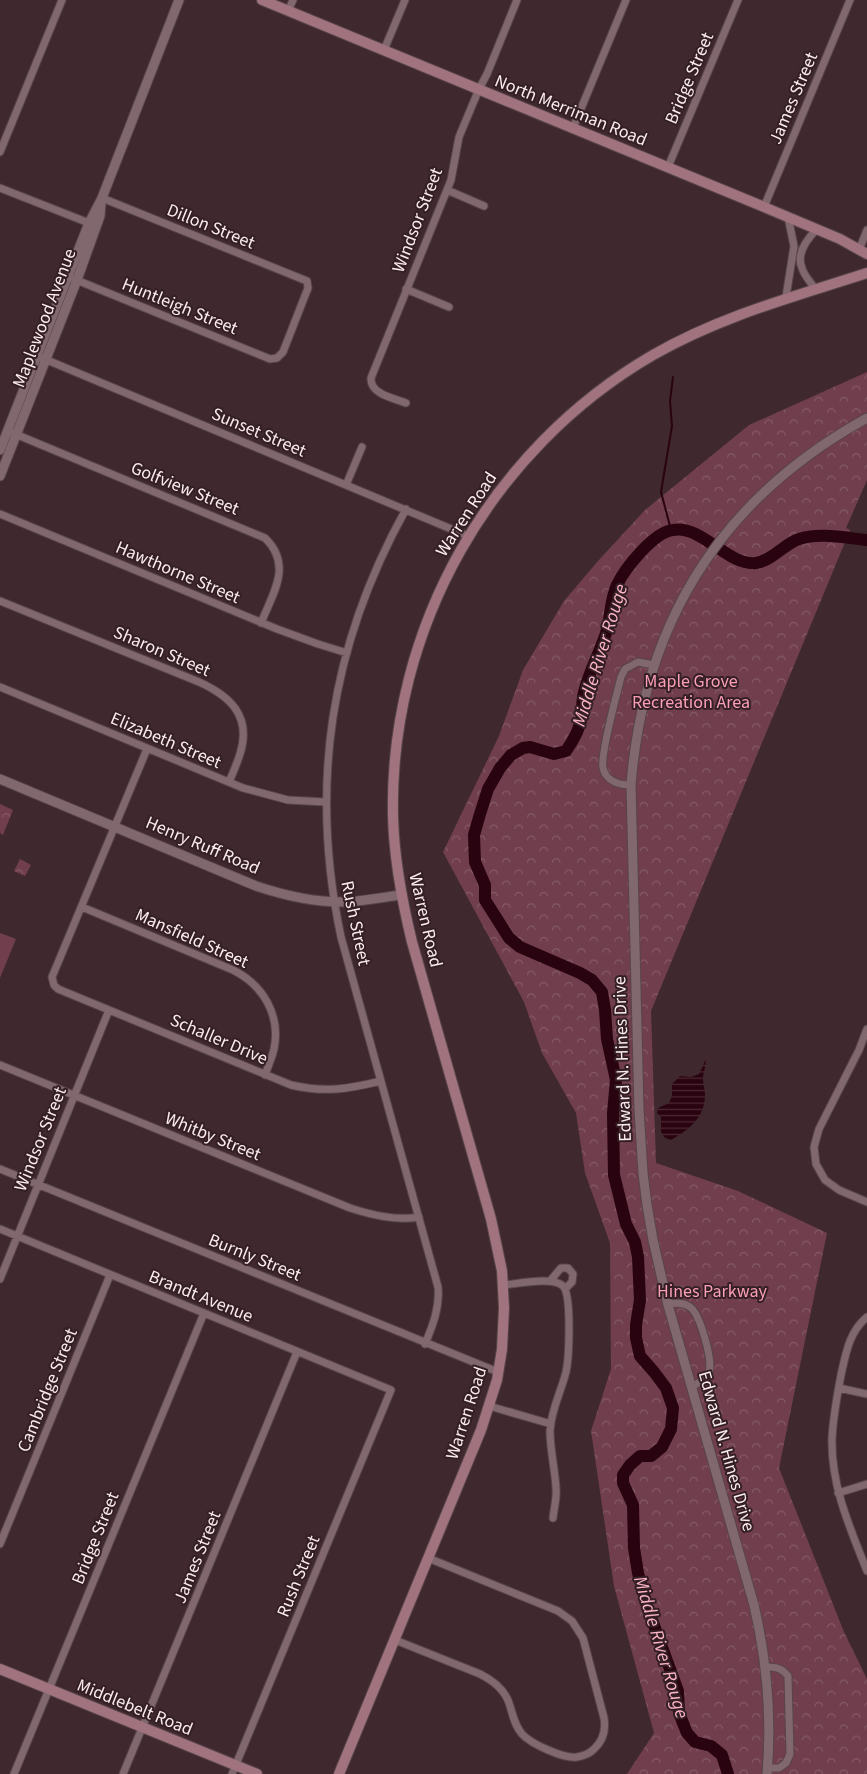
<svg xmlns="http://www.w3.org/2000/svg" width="867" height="1774" viewBox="0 0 867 1774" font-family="'Source Sans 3',sans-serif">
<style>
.grass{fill:#703e4c}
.park{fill:url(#park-crowns)}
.water{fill:url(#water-rules)}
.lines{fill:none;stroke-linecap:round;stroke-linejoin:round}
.stream{stroke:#2a0311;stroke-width:2}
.river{stroke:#2a0311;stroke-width:12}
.minor-casing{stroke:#58454b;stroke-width:9}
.tertiary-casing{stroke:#58454b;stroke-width:11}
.secondary-casing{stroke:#58454b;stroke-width:12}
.minor{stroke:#81686e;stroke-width:7}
.tertiary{stroke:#81686e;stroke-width:9}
.secondary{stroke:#a0737f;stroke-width:10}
.labels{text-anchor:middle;stroke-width:4;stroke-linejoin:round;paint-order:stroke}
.street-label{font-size:18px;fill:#faebef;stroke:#341f25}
.park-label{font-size:18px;fill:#fb9fb8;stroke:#341f25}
.water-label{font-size:19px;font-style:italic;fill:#fcb5c7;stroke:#341f25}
</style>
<defs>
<pattern id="park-crowns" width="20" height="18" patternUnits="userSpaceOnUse" patternTransform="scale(1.25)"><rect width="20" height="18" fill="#703e4c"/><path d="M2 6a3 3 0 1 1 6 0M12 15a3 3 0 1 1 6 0" fill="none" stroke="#855a66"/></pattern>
<pattern id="water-rules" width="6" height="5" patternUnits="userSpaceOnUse" patternTransform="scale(1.25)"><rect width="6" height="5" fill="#2a0311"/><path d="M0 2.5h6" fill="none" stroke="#4a2834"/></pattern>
</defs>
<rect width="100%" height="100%" fill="#3f292f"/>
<path class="grass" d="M0,933L16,939L0,978Z"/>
<path class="park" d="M867,372V480L846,528L850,530L651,1011L656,1163L738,1191L827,1233L779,1468L844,1632L867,1679V1774H627L654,1733L614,1586L591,1431L611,1369L610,1243L585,1173L576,1113L542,1053L524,1002L443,852L499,736L523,670L564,601L598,561L645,510L749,425Z
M0,804L13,810L3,835L0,833Z
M20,859L31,865L25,876L14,871Z"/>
<path class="water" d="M706,1059C706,1066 703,1073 703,1079C703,1084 705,1090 705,1095C705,1117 689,1130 671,1140L665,1138L661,1132V1117L657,1113L658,1108L669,1103L672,1096V1084L680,1076L691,1077L699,1074Z"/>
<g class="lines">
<path class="stream" d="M671,530L661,492L672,426L670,401L673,377"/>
<path class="river" d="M728,1774L722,1755L711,1746L695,1742L687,1733L679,1713L678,1691L647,1606L638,1573L634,1548L633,1505L623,1483V1475L630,1465L640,1456H651L662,1447L671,1429L673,1408L666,1388L654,1372L640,1356L636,1338V1325L640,1300L638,1257L635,1242L626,1224L614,1175L613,1113L616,1080L607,1039L605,1010L602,992L592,980L580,973L520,947L509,938L485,900V885L475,862L474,835L480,814L488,789L500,768L511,755L523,748L530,747L554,754L566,751C573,741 580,729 582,716C582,710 582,704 583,697C587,675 599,655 606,633C611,618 610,599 617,585C625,568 654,532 673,530C703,525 727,566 756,563C772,561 784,544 799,539C819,532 846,538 867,540"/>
<defs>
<path id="minor" d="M288,11L293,0
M384,50L405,0
M573,128L626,0
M0,152L62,0
M668,167L738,0
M0,188L89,223
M447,190L484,206
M764,207L850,0
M859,250L867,230
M74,279L270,359L277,358L283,352L308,288L307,281L102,198
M406,289L449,307
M815,289C811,282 804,276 802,268C796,254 807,239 817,229
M786,297L794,246L788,217
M42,358L468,536
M406,403C393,398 370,394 371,378L451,180L459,137L479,89L487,74L517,0
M8,431L265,538C293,565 273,593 261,623
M346,485L362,447
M406,509C330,646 309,785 341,937L438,1287C440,1307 433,1325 425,1344
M0,514L277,629L318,644L347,653
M0,601L199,682C230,696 252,716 240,754C237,763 233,773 229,782
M0,687L243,788L288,800L325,802
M147,749L52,977L54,985L58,989L291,1085C325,1093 348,1089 381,1081
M631,785C619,785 606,781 603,768C600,754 617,694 621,677L625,669L638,662L654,665
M82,907L233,970C263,985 281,1015 274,1049C272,1058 268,1066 265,1075
M867,1029L859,1050L819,1129L814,1147L816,1164L825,1180L839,1190L867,1202
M0,1065L350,1208C372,1215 396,1221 419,1217
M0,1169L498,1372
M0,1229L391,1390L232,1774
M0,1279L109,1010
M550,1281L561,1268H568L573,1274L572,1282L565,1289
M503,1285C517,1284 553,1276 563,1286C572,1295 569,1358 566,1372C561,1392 551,1410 550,1431C550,1450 555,1469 556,1488C557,1498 554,1508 553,1518
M667,1304C675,1303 683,1302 690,1307C700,1314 713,1360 709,1372C706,1380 698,1383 691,1387
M867,1317C849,1332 846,1353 841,1375C837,1396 833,1417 832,1439C831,1486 850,1528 867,1571
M839,1388L867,1394
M489,1406L551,1424
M838,1493L867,1484
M0,1544L110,1275
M395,1640L480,1674C494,1681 506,1690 510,1706C513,1716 515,1726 522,1734C531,1744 564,1759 577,1757C584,1756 590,1753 594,1749C604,1740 606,1730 604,1718L583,1638L572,1621L558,1611L428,1558
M766,1667C777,1667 781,1668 788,1676L790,1754L786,1763L779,1768H767
M14,1774L204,1313
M123,1774L297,1352"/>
<path id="tertiary" d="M0,450L89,223L102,198L179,0
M0,476L77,280L100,216L101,203
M0,779L256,886C286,896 316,903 347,902C365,901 384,897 401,895
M767,1774C772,1716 767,1661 754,1605L668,1305L653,1240L647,1205L643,1173L639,1110L631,785C644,621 722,498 867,418"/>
<path id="secondary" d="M262,0L764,207L840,239L867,254
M0,1669L257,1774
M339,1774L481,1430L497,1380L502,1349L504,1308L502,1271L491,1219L412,942C402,901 394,859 393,816C389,628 491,449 653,355C721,316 793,297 867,273"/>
</defs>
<use href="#minor" class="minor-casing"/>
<use href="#tertiary" class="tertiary-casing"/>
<use href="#secondary" class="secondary-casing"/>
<use href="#minor" class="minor"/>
<use href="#tertiary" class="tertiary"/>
<use href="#secondary" class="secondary"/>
</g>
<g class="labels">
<g class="street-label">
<text transform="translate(689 78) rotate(-67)" y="6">Bridge Street</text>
<text transform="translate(793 98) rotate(-67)" y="6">James Street</text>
<text transform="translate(571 110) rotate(22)" y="6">North Merriman Road</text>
<text transform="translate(417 220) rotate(-69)" y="6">Windsor Street</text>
<text transform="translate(211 226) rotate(22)" y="6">Dillon Street</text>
<text transform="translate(180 306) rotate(22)" y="6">Huntleigh Street</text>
<text transform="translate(44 318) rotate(-69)" y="6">Maplewood Avenue</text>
<text transform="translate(259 432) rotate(23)" y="6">Sunset Street</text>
<text transform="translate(185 488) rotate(22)" y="6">Golfview Street</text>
<text transform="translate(466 514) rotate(-57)" y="6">Warren Road</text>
<text transform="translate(178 572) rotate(23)" y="6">Hawthorne Street</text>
<text transform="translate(162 651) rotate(23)" y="6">Sharon Street</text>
<text transform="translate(166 740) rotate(23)" y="6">Elizabeth Street</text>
<text transform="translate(203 845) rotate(23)" y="6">Henry Ruff Road</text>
<text transform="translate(426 920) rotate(77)" y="6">Warren Road</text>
<text transform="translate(356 923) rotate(78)" y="6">Rush Street</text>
<text transform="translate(192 938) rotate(24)" y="6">Mansfield Street</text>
<text transform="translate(219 1039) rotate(23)" y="6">Schaller Drive</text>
<text transform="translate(622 1059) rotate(-92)" y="6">Edward N. Hines Drive</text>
<text transform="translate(213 1136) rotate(22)" y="6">Whitby Street</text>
<text transform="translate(40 1139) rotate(-68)" y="6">Windsor Street</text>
<text transform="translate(255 1257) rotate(22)" y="6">Burnly Street</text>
<text transform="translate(201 1296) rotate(22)" y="6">Brandt Avenue</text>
<text transform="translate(47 1390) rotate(-68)" y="6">Cambridge Street</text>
<text transform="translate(466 1413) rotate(-72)" y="6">Warren Road</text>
<text transform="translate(727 1451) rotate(74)" y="6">Edward N. Hines Drive</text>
<text transform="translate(95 1538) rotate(-68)" y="6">Bridge Street</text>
<text transform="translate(197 1557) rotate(-68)" y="6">James Street</text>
<text transform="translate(298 1576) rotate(-68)" y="6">Rush Street</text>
<text transform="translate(135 1707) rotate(22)" y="6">Middlebelt Road</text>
</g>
<g class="park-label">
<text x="691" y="687">Maple Grove<tspan x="691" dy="21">Recreation Area</tspan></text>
<text x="712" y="1297">Hines Parkway</text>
</g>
<g class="water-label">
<text transform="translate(599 655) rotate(-73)" y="7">Middle River Rouge</text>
<text transform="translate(662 1647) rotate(73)" y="7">Middle River Rouge</text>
</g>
</g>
</svg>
